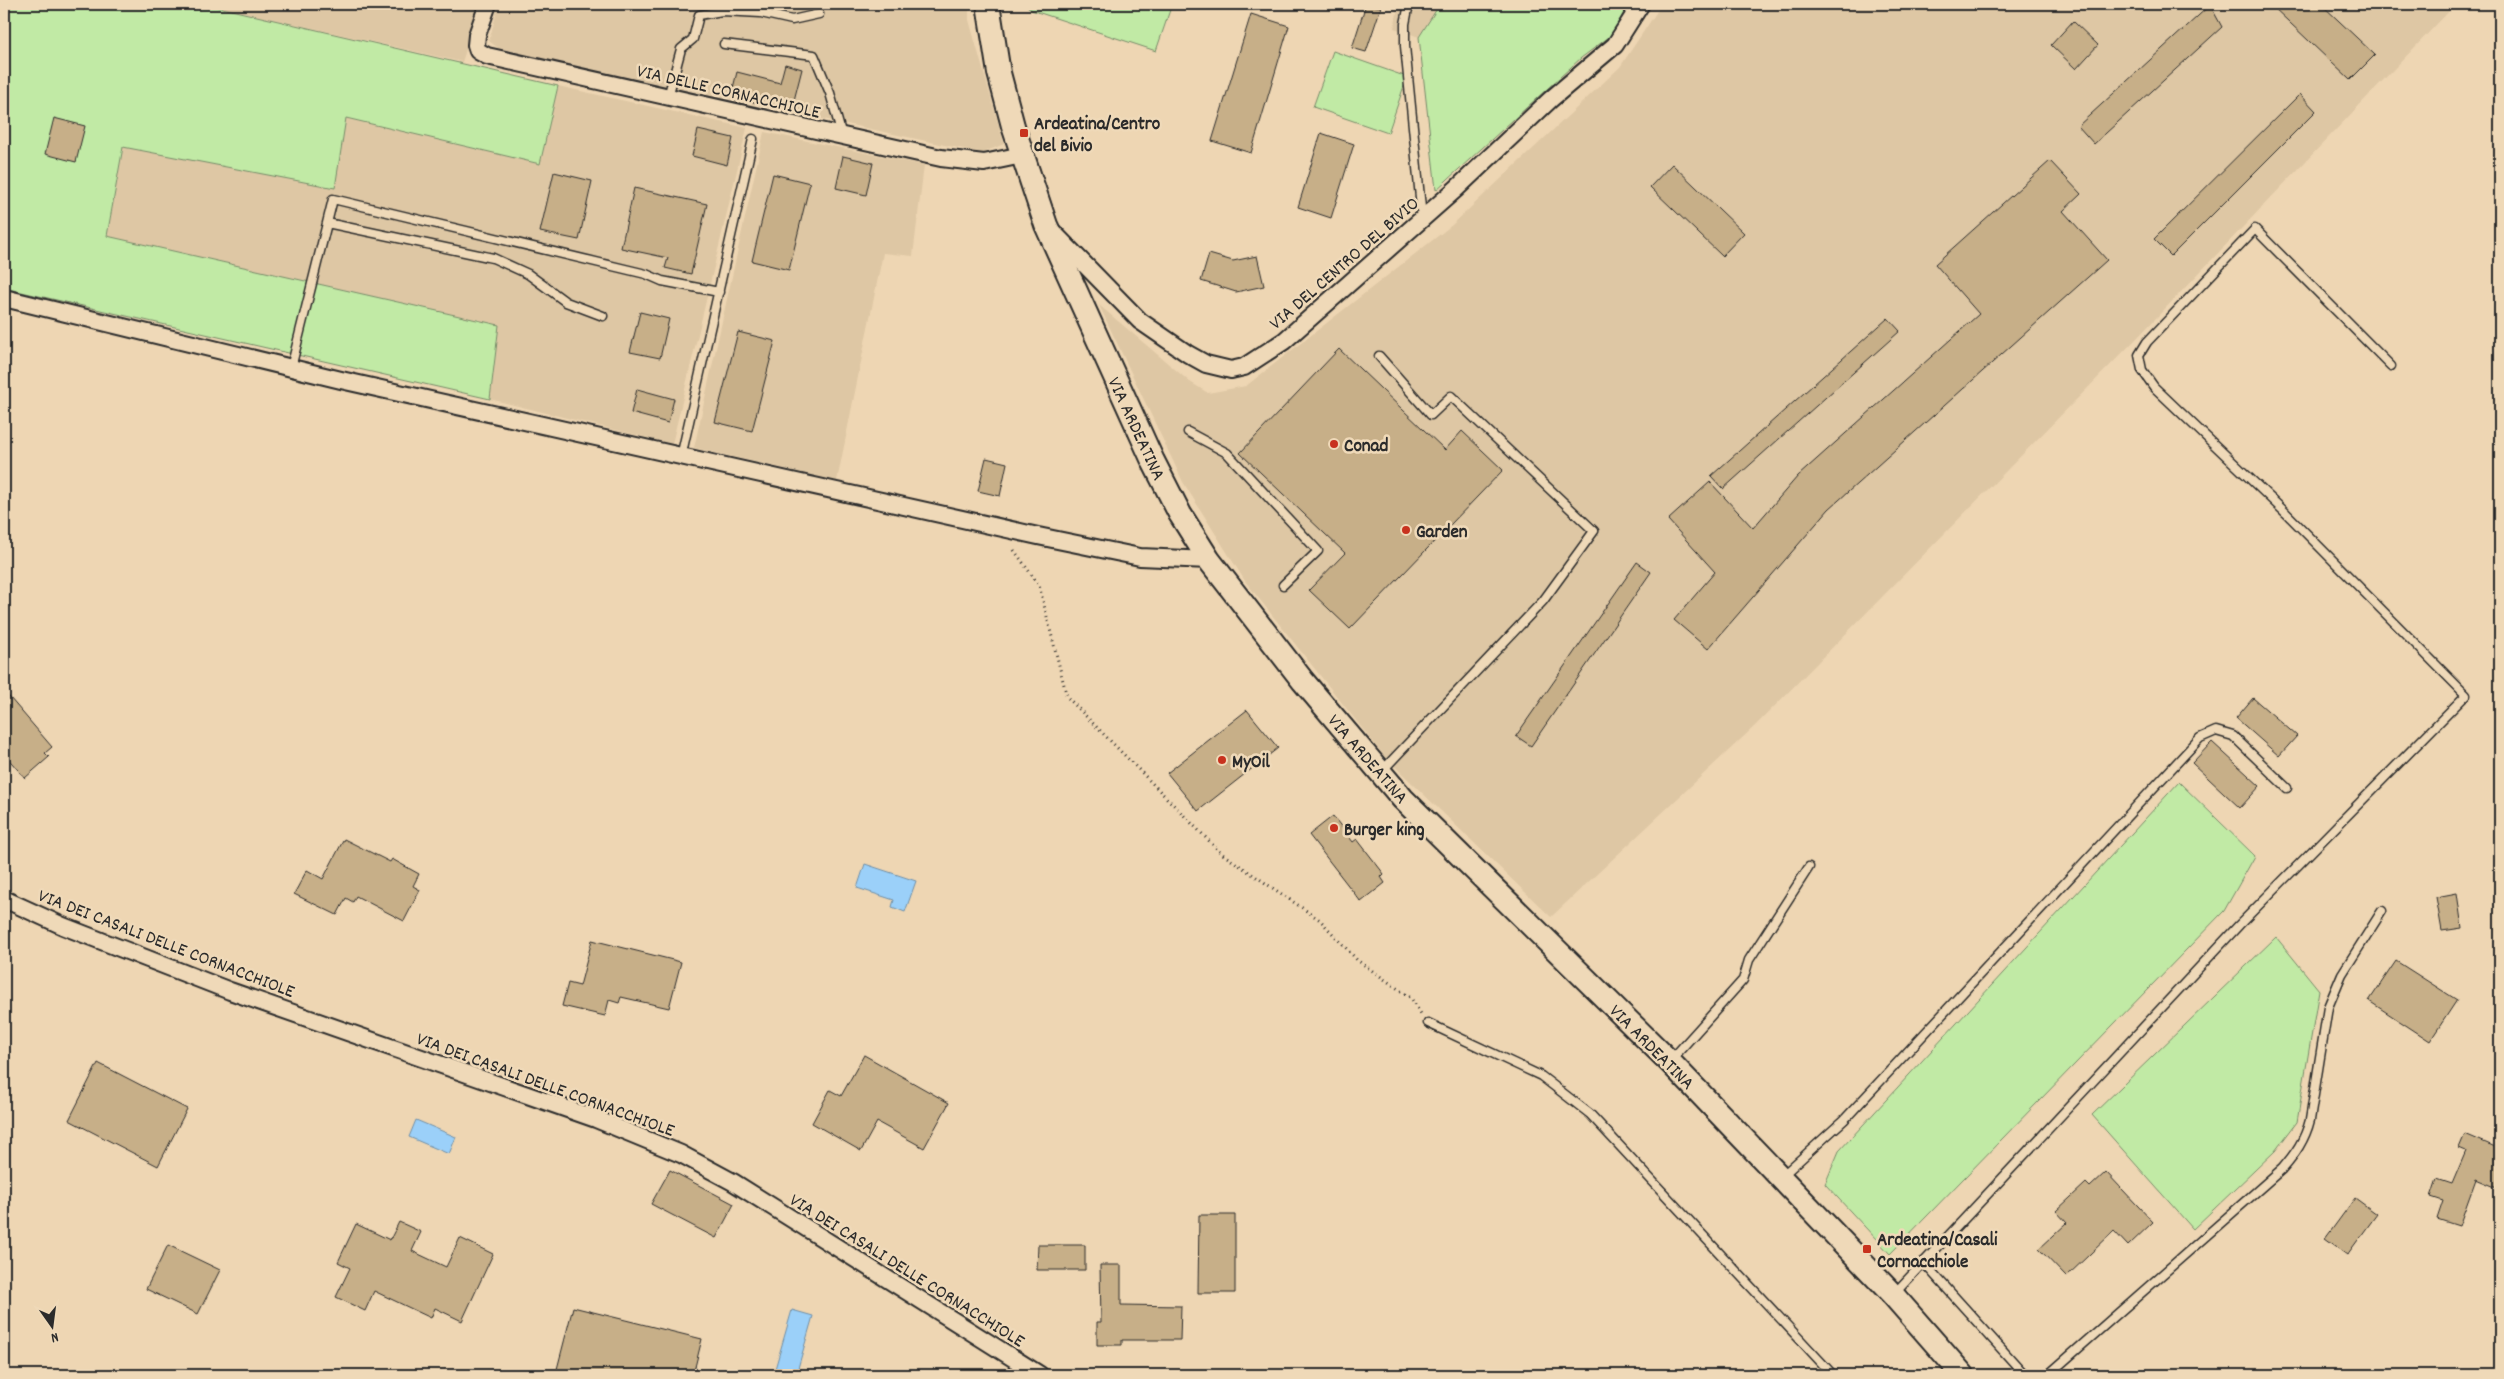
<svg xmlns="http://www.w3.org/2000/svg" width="2504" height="1379" viewBox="0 0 2504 1379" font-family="Dekko,sans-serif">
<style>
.built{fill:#dec7a4}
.green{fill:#c1eaa5;stroke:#768a68}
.water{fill:#9bd0f9;stroke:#6e8ea7}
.building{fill:#c7af88;stroke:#2b2b2b}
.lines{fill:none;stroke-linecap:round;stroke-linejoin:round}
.lane-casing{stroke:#2b2b2b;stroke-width:11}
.street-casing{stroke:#2b2b2b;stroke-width:20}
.secondary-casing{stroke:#2b2b2b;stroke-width:26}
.path{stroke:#2b2b2b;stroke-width:3;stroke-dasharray:1 4;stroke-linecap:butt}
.lane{stroke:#efd9b8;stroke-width:8}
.street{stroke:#efd9b8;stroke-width:16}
.secondary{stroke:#efd9b8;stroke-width:22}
.poi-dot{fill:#c8321e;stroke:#efd9b8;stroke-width:2}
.labels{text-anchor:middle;stroke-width:5;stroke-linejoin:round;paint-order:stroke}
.street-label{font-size:19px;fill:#2b2b2b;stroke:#efd9b8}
.poi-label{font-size:19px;font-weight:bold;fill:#2b2b2b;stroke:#efd9b8;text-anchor:start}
</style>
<rect width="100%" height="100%" fill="#eed6b3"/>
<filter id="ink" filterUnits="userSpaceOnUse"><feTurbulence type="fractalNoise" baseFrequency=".02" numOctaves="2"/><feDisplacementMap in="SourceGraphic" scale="10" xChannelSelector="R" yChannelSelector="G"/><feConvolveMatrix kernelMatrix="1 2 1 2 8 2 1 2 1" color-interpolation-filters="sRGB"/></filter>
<g filter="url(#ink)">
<path class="built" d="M205,4H481L462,62Z
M499,4H969V20L1004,144L982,153L501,50L489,41Z
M1399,4H1440L1419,37L1394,28Z
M1662,4H2456L2137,338L1756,725L1551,917L1385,757L1245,581L1183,482L1099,305L1190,382L1208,393L1246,386L1452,225L1620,67Z
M558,86L747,128L672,444L490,399L499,325L107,236L123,146L335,188L345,118L540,164Z
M764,132L924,165L913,256L883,253L837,481L694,448Z"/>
<path class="green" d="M9,4H205L558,86L540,164L346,118L335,188L123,147L107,236L499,325L490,399L4,288V27Z
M1026,4H1172L1156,51L1031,10Z
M1440,4H1628L1613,34L1581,58L1436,190L1419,37Z
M1333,51L1407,77L1388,133L1313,107Z
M2179,782L2255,856L2224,911L1890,1254L1825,1184L1839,1151Z
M2276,937L2319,990L2297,1122L2275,1151L2193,1229L2092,1115Z"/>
<path class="water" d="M865,864L916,881L905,912L892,907L894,900L857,888Z
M416,1120L456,1137L449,1154L409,1137Z
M792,1310L813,1316L796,1375L775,1369Z"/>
<path class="building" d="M1366,4L1381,7L1366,52L1352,48Z
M2270,4H2321L2375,55L2350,80Z
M2210,5L2222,27L2094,144L2078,126Z
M1251,14L1289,26L1251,153L1212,141Z
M2073,21L2098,45L2076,69L2051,45Z
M785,64L802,69L791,112L731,96L737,72L780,83Z
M2300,94L2316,111L2171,256L2154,239Z
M54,118L85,126L76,162L45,154Z
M698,130L733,138L727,165L692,156Z
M1321,133L1354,144L1331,218L1298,207Z
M843,156L873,163L866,195L836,188Z
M2050,161L2081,194L2063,211L2107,260L1829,509L1708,649L1674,620L1715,572L1668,520L1710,482L1753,528L1798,476L1979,314L1935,264Z
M1672,164L1744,233L1722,256L1650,187Z
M554,172L592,181L579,240L540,232Z
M773,174L810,183L789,270L752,261Z
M634,188L707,204L691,274L665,268L668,258L621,248Z
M1209,254L1233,261L1257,256L1264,286L1236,292L1201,281Z
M640,312L669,319L660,358L630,352Z
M1888,318L1900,331L1723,489L1711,476Z
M738,332L775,341L752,431L715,422Z
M1339,349L1445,450L1462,431L1503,470L1350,629L1309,590L1345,553L1240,453Z
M637,389L674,399L668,423L631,413Z
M986,458L1007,463L1000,496L978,491Z
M1637,562L1651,572L1531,746L1516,736Z
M4,691L52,747L45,753L49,757L25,778L4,754Z
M2253,698L2297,736L2279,756L2236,718Z
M1247,710L1278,748L1198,811L1167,773Z
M2212,742L2260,786L2240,808L2192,763Z
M1333,816L1353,842L1357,839L1384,874L1381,877L1385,883L1361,902L1309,835Z
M344,839L390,862L392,859L419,874L413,886L420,890L404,921L356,896L353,902L346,898L337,915L294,894L307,870L323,879Z
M2457,893L2462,928L2442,931L2436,897Z
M592,940L681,962L669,1008L621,997L619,1003L609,1000L605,1016L562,1006L568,983L580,986Z
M2396,961L2457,1000L2430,1041L2369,1001Z
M864,1055L949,1103L924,1148L877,1122L861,1151L812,1123L830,1090L841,1096Z
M98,1063L187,1109L158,1166L69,1120Z
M2465,1134L2500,1149V1189L2476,1179L2459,1226L2437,1219L2443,1201L2431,1197L2437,1179L2452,1184L2466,1151L2459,1148Z
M670,1170L734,1204L716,1238L651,1204Z
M2106,1172L2153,1222L2128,1246L2114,1231L2066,1277L2039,1249L2067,1223L2056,1211L2086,1183L2090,1187Z
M2355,1198L2377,1214L2347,1255L2325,1239Z
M1199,1215H1235V1293H1198Z
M399,1222L421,1232L412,1251L446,1267L460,1238L493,1254L462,1321L435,1308L431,1318L374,1291L365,1311L336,1297L350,1268L338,1262L356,1224L390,1240Z
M168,1245L220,1270L198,1314L146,1289Z
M1038,1245H1085V1270H1037Z
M1100,1265H1121V1305L1181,1306L1180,1340H1122V1345H1097V1322H1101Z
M573,1307L702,1339L693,1375H566L556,1373Z"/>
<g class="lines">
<defs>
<path id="lane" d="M1409,4L1405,24V46L1422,218
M724,44L814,55L830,93L842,136
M668,97L681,49L693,39L699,15L722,11L761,13L792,20L819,14
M327,223L493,258L528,274L566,302L603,316
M1379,356L1431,415L1451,396L1594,531L1543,601L1381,772
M291,368L333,199L646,274L662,281L719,292
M1188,432L1227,453L1318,551L1283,585
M681,457L753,139
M1428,1023L1541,1076L1590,1114L1833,1375
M1671,1060L1743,980L1749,960L1809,867
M1782,1176L1844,1120L2200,738L2216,731L2233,736L2287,788
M1923,1262L2025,1375
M1894,1294L2239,925L2466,695L2286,513L2154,387L2142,370L2139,355L2147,342L2255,229L2391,366
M2048,1375L2282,1169C2295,1154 2305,1140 2310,1120L2328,1007L2342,974L2382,911"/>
<path id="street" d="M488,4L477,35L476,45L478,51L487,56L941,158L984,163L1022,155
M1053,232L1140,321L1188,354L1206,364L1231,370L1244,367L1284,341L1456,189L1551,99L1615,45L1641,4
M4,298L341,380L1038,536L1140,557L1209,560
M4,899L63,926L230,991L596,1119L681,1154L733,1182L1040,1375"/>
<path id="secondary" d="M988,4L999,73L1013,126L1046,225L1153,461L1180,514L1209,560L1303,681L1403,799L1670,1062L1893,1295L1963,1375"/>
</defs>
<use href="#lane" class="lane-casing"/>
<use href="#street" class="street-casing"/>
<use href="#secondary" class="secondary-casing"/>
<path class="path" d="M1014,550L1039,585L1067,697L1221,853L1320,920L1357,960L1411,998L1421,1014"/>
<use href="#lane" class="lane"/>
<use href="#street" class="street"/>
<use href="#secondary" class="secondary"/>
</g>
</g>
<g class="poi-dot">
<rect x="1019" y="128" width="10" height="10" rx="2.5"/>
<circle cx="1334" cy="444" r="5"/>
<circle cx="1406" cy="530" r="5"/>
<circle cx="1222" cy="760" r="5"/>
<circle cx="1334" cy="828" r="5"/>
<rect x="1862" y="1244" width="10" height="10" rx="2.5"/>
</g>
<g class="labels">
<g class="street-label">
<text transform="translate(729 90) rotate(13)" y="7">VIA DELLE CORNACCHIOLE</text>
<text transform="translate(1343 262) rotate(-41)" y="7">VIA DEL CENTRO DEL BIVIO</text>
<text transform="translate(1138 428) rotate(65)" y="7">VIA ARDEATINA</text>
<text transform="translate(1369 758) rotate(49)" y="7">VIA ARDEATINA</text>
<text transform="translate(167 942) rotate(21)" y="7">VIA DEI CASALI DELLE CORNACCHIOLE</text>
<text transform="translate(1653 1046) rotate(45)" y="7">VIA ARDEATINA</text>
<text transform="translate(546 1083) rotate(20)" y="7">VIA DEI CASALI DELLE CORNACCHIOLE</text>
<text transform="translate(908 1269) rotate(32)" y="7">VIA DEI CASALI DELLE CORNACCHIOLE</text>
</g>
<g class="poi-label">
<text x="1034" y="129">Ardeatina/Centro<tspan x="1034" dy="22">del Bivio</tspan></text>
<text x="1344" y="451">Conad</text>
<text x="1416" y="537">Garden</text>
<text x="1232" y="767">MyOil</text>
<text x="1344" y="835">Burger king</text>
<text x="1877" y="1245">Ardeatina/Casali<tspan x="1877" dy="22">Cornacchiole</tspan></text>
</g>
</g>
<rect width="2504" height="1379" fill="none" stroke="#efd9b8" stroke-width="20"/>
<rect x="10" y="10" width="2484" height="1359" fill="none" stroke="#2b2b2b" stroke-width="2" filter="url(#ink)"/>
<g transform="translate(52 1326) rotate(166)" stroke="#efd9b8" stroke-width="4" paint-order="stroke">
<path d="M0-4L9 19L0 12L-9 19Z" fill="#2b2b2b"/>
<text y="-8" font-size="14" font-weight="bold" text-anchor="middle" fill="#2b2b2b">N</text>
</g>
</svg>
